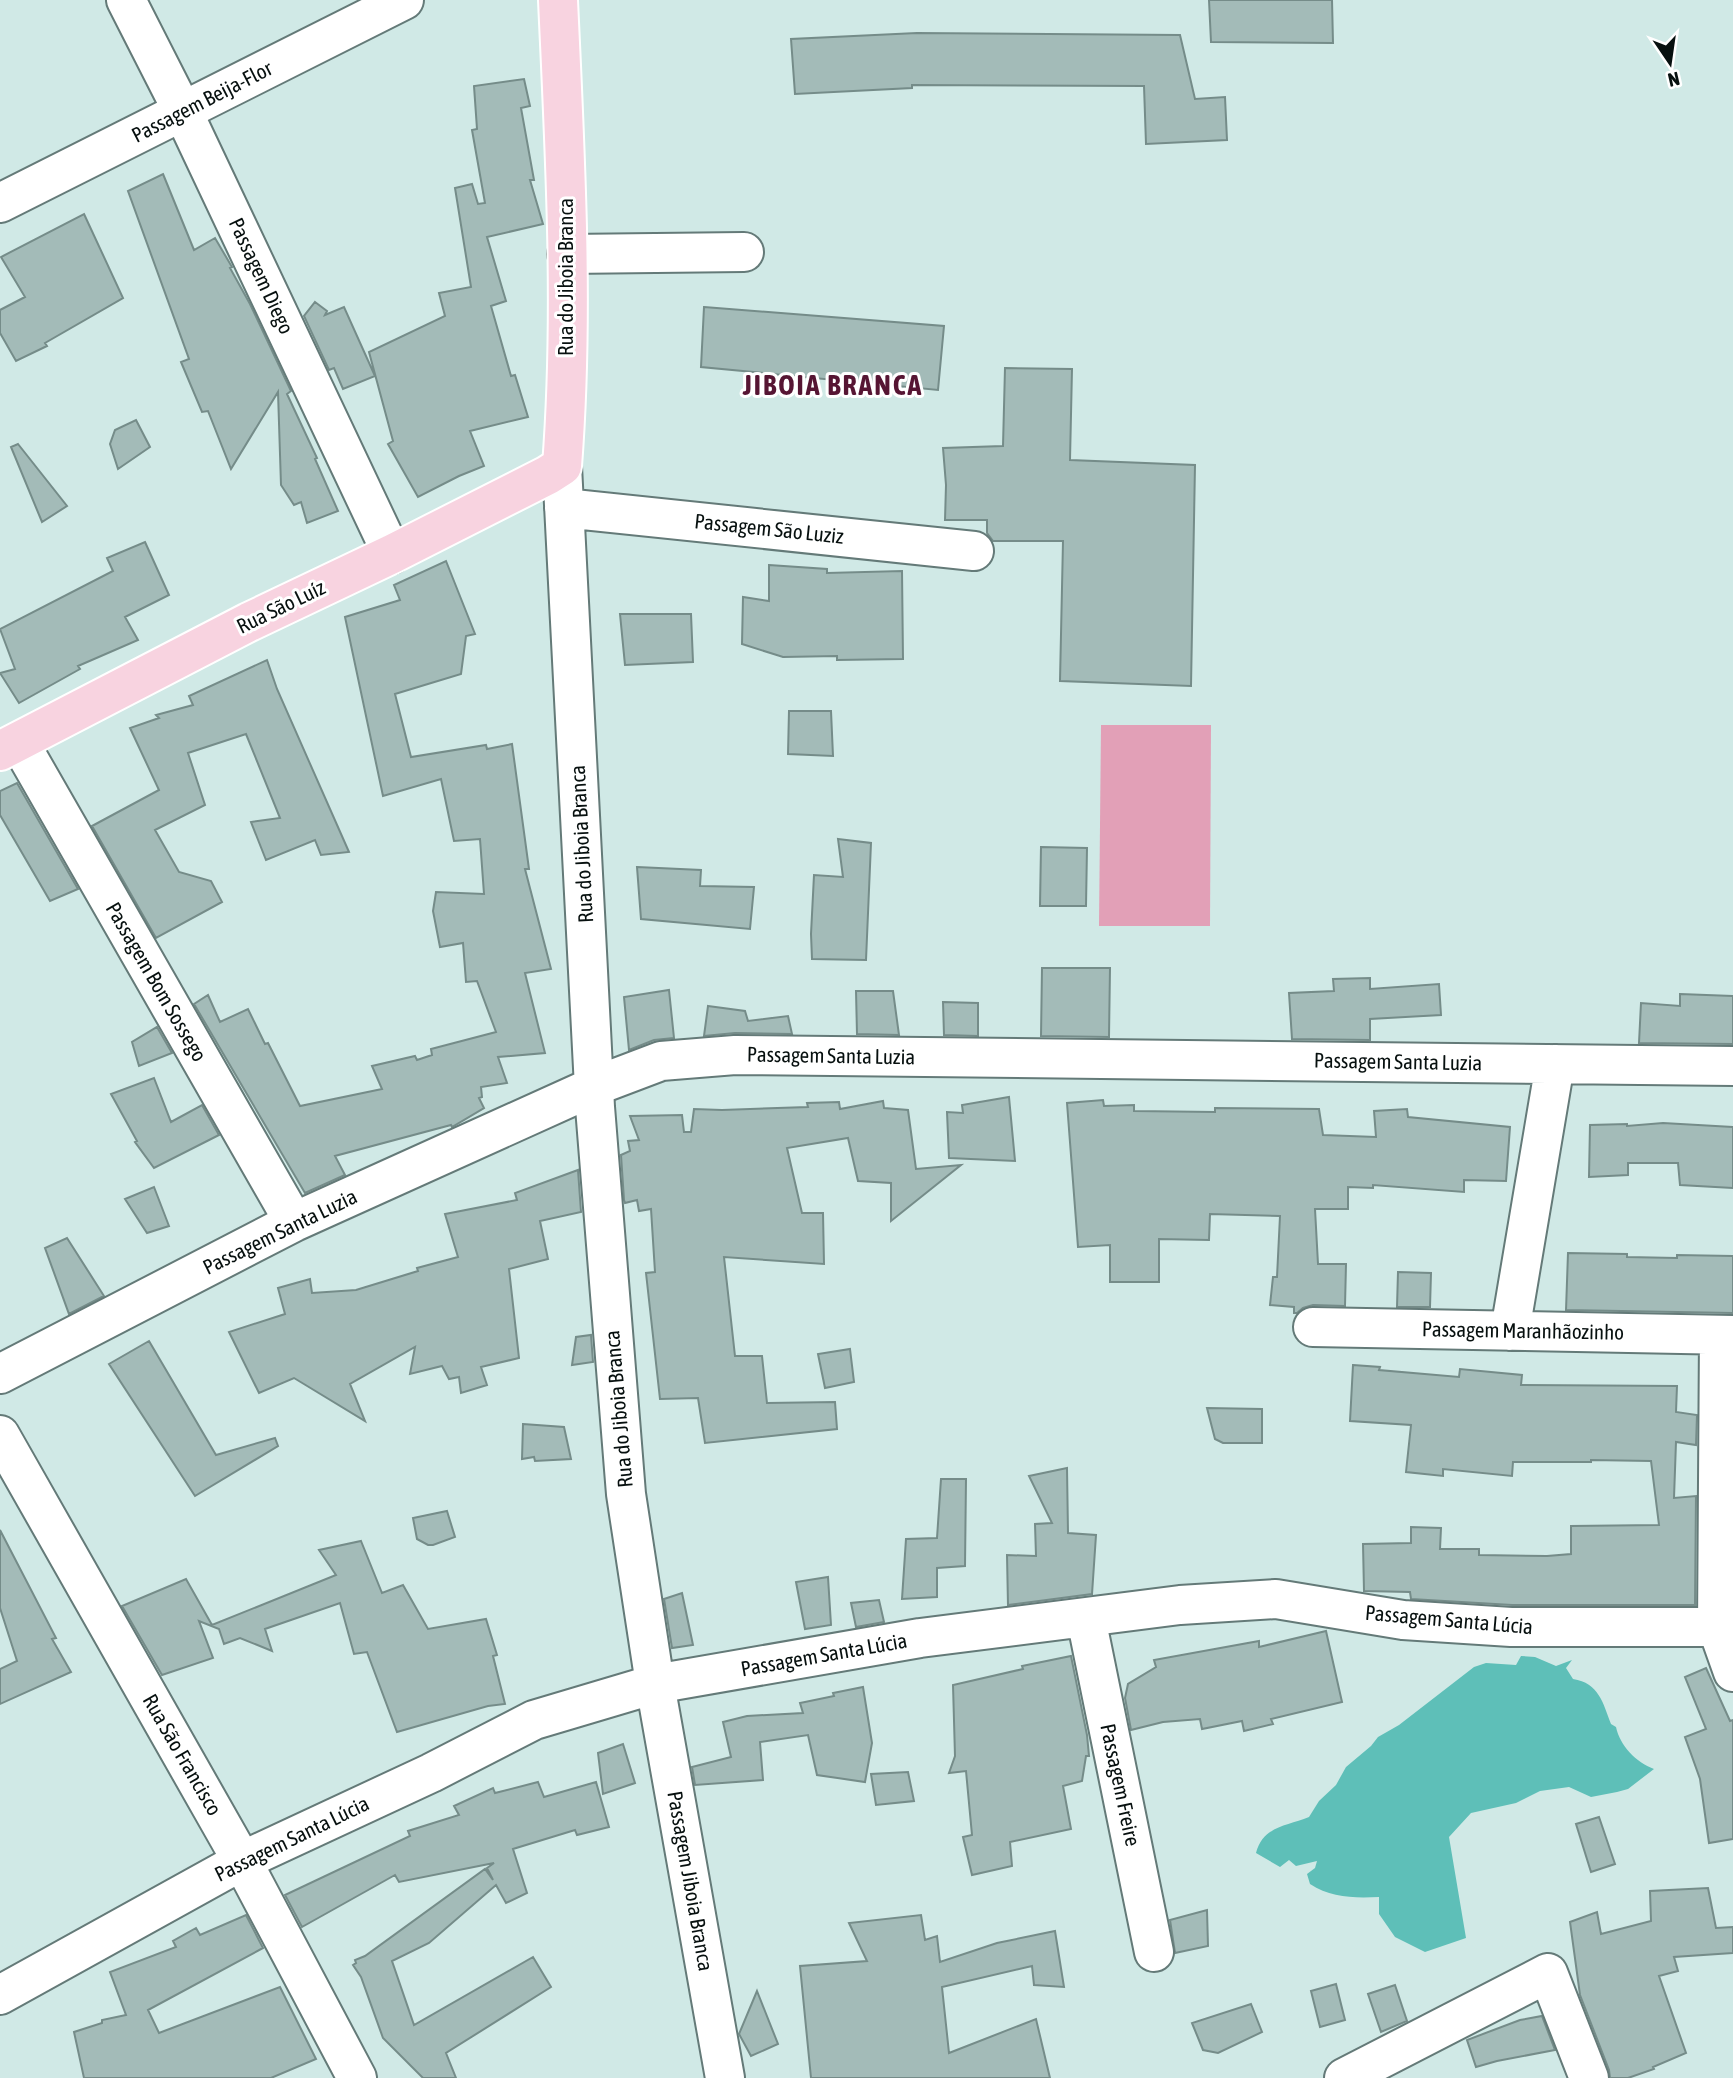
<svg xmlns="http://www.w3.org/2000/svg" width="1733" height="2078" viewBox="0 0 1733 2078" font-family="'Asap Condensed',sans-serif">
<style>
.green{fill:#e2a0b7}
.water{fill:#5ebfb8}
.building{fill:#a3bbb8;stroke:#758c89;stroke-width:2}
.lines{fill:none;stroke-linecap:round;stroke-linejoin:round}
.minor-casing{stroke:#647a78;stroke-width:42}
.major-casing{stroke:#fff;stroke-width:42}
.minor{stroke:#fff;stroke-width:38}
.major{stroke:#f8d3e0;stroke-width:38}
.labels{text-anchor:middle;stroke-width:6;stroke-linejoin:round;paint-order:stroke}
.street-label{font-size:21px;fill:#07100f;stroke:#fff}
.district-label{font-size:28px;font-weight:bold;letter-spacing:2px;fill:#561533;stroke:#fff}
</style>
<rect width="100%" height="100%" fill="#d0e9e6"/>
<path class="green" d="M1101,725H1211L1210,926H1099Z"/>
<path class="water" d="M1521,1656L1535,1657L1556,1666L1572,1660L1566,1668L1573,1679C1599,1683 1603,1703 1611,1724L1616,1727C1620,1746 1636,1762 1654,1769L1628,1789L1617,1792L1591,1797L1569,1787L1540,1791L1516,1803L1471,1813L1449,1837L1466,1938L1425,1952L1395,1937L1379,1914V1897C1354,1898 1331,1898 1310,1884L1307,1874L1315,1868L1317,1861L1296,1866L1289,1860L1280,1867L1256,1853C1263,1826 1287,1826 1309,1817L1319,1801L1336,1785L1346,1767L1371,1746L1378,1737L1399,1725L1474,1667L1486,1663L1516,1665Z"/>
<path class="building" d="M1209,0H1332L1333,43L1211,42Z
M917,33L1180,35L1195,99L1225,97L1227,140L1146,144L1144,86L912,85V88L795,94L791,39Z
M524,79L530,106L521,108L534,180H530L543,224L487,237L506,301L491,306L511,376L515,375L528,417L470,431L484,466L459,476L418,497L388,444L393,441L369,352L445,316L439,293L471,287L455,188L472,184L478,204L485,203L472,130L477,129L474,86Z
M163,174L194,250L215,238L232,267L230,268L250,304L291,391L287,394L317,458L315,459L338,511L307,523L301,502L294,505L281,485L278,392L231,469L208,411L202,412L181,362L189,359L128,191Z
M84,214L123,298L45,343L47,346L16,361L0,333V310L25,297L1,257Z
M315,302L327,311L325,315L344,307L375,376L343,389L334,368L329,370L304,316Z
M704,307L944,326L938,390L701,367Z
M1005,368L1072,369L1070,460L1195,465L1191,686L1060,681L1063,541H993L987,533V520H945L946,485L943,448L1003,446Z
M136,420L150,447L118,469L110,444L115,430Z
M18,444L67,506L42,522L11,447Z
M145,542L169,595L125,617L138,640L78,666L80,669L19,703L0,673L15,669L0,629L113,571L107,558Z
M446,561L475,634L466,636L461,674L395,694L411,757L486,745L487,749L512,744L529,869H525L551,969L525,973L545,1053L498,1057L507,1083L481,1087L482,1097L479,1098L484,1108L452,1127L451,1125L335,1156L345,1175L305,1193L194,1004L208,995L220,1022L248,1009L265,1044L268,1043L300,1106L382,1089L372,1066L415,1056L417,1060L432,1055L431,1049L496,1032L477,981L466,982L463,943L440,947L433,911L436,892L484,894L480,839L454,841L441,779L383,796L345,617L400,600L394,585Z
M769,565L827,569V573L902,571L903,659L837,660V656L783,657L742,644L743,597L769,601Z
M620,614H691L693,662L625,665Z
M267,660L277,689L349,852L321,855L315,840L266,860L251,822L280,818L246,734L188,753L205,805L155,830L179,872L211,881L222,902L156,938L92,826L159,790L130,728L159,718L156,715L193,705L189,696Z
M789,711H831L833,756L788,754Z
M17,783L78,889L50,901L0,815V791Z
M838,839L871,843L866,960L812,959L811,934L814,875L843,877Z
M1041,847L1087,848L1086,906H1040Z
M637,867L701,870L700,886L754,887L750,929L641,919Z
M1042,968H1110L1109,1037L1041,1036Z
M1370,978V989L1439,984L1441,1015L1370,1019V1040L1292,1039L1289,993L1334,991L1333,979Z
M669,990L674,1038L654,1040L629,1050L624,997Z
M856,991H893L899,1035L857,1034Z
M1680,994L1733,996V1044L1639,1043L1641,1003L1680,1006Z
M943,1002L978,1003V1036L944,1035Z
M708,1006L745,1011L748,1021L788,1016L792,1034L735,1033L704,1036Z
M157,1027L172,1053L139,1066L132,1042Z
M154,1078L171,1122L202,1105L219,1135L154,1168L135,1142L137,1141L111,1094Z
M1009,1097L1015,1161L949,1158L947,1112L963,1113L962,1105Z
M1103,1100L1104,1106L1134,1105V1111L1215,1112V1108L1319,1109L1323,1135L1376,1137L1374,1111L1407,1109L1408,1117L1510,1127L1506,1181L1464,1180V1192L1373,1185V1188L1348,1187V1209H1315L1318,1264H1346L1345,1306L1313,1305L1303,1308L1297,1313H1294V1307L1270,1305L1273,1277H1277L1280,1216L1210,1214L1209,1240L1159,1239V1282H1110V1245L1078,1247L1067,1103Z
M883,1101L884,1108L908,1110L916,1169L961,1165L891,1221V1183L858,1181L848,1138L787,1148L802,1213H823L824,1264L724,1257L735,1356H762L767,1403L835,1402L837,1429L705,1443L698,1398L660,1399L646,1273L655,1272L651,1209L639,1211L637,1200L625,1203L624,1200L621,1155L630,1151L628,1141L639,1140L630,1116L682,1115L684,1132H691L694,1109L722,1110L808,1107L807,1103L839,1102L840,1109Z
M1663,1123L1733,1127V1188L1680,1185L1678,1163H1628V1175L1589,1177L1590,1125L1627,1124V1126Z
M578,1170L581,1212L540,1221L548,1259L509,1269L519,1358L481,1367L487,1385L461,1393L459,1377L449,1379L442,1366L410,1374L415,1347L350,1384L365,1421L294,1378L259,1393L229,1332L285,1314L278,1288L310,1279L312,1293L356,1290L418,1271L417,1268L458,1257L445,1214L517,1200L515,1193Z
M154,1187L169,1226L147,1233L125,1199Z
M67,1238L104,1296L69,1314L45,1248Z
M1568,1253L1627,1254V1257L1677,1258V1255L1733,1256V1313L1566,1310Z
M1398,1272L1431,1273L1430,1307H1397Z
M591,1335L593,1362L572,1365L576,1337Z
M149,1341L216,1455L275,1438L278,1446L195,1496L109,1364Z
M850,1349L854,1382L825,1388L818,1354Z
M1353,1365L1380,1367L1379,1370L1459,1377L1460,1369L1522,1375L1521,1385L1677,1386L1676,1412L1697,1415L1696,1445L1676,1442L1674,1498L1696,1496L1695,1605H1512L1411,1599L1410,1592L1364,1591L1363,1544L1411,1543V1527L1441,1528L1440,1549H1479V1555L1547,1556L1571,1554V1526L1659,1525L1651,1461L1591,1460V1462H1513L1512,1476L1443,1469V1476L1406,1472L1411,1425L1350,1421Z
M1207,1408L1262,1409V1443H1223L1215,1439Z
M523,1424L564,1427L571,1459L535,1461L534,1457L522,1459Z
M1067,1468L1068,1533L1096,1535L1092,1594L1008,1605L1007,1555L1036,1556L1035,1524L1052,1523L1029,1476Z
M941,1479H966L965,1566L937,1568V1597L902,1599L906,1539L937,1538Z
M447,1511L455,1537L433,1545H428L417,1539L413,1518Z
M0,1530L56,1638L52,1639L71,1672L0,1704V1669L17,1661L0,1608Z
M361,1541L382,1593L403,1585L428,1629L486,1619L497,1655L493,1656L505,1704L488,1706L397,1732L367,1652L354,1654L340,1603L265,1629L272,1651L240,1638L224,1644L219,1629L199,1621L213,1658L162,1675L122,1606L186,1579L212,1625L336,1575L319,1550Z
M828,1577L831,1625L805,1629L796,1582Z
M682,1593L693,1645L672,1648L664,1599Z
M879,1600L884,1622L856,1627L851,1603Z
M1326,1631L1342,1702L1271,1719L1273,1724L1244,1731L1242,1721L1202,1729L1200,1719L1163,1722L1131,1730L1125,1698L1128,1684L1156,1667L1154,1660L1259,1641V1647Z
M1071,1656L1087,1735L1089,1756H1086L1082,1781L1063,1786L1071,1829L1010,1842L1012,1866L972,1875L963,1837L972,1835L966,1771L949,1773L955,1756L953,1685L1023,1669L1022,1666Z
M1706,1668L1730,1721L1733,1720V1839L1709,1843L1700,1779L1685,1737L1706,1729L1685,1677Z
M863,1687L872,1743L865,1782L817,1775L808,1735L760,1742L763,1780L695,1785L692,1767L731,1757L723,1722L747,1716L803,1713L800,1703L834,1696L833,1693Z
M623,1744L635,1783L603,1794L598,1753Z
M908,1772L914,1801L876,1805L871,1774Z
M538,1782L544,1797L596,1782L609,1827L577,1835L575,1830L513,1849L527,1893L506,1903L496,1885L429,1943L392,1961L414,2025L533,1957L551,1987L446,2053L456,2078H423L383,2038L361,1977L353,1965L356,1963L355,1960L365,1956L485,1869L493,1880L487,1868L494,1863L399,1882L395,1875L302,1927L285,1895L410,1836L408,1831L459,1815L454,1806L493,1788L495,1793Z
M1599,1817L1615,1864L1591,1872L1576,1824Z
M1708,1888L1716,1928L1733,1927V1953L1674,1957L1678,1971L1659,1976L1686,2053L1653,2067L1654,2069L1628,2078H1610L1609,2070L1580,1995L1570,1922L1597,1912L1601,1934L1651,1921L1650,1891Z
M1207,1910L1208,1946L1175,1953L1170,1920Z
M246,1915L263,1948L148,2010L159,2033L280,1987L316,2059L271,2078H84L74,2032L102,2023V2020L126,2015L110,1972L176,1947L173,1941L196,1928L200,1935Z
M921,1915L925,1940L937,1936L940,1962L997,1943L1055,1931L1064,1987L1034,1985L1032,1966L942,1987L949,2053L1036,2019L1050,2078H811L800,1966L867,1961L849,1923Z
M1336,1984L1345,2020L1320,2027L1311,1991Z
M1395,1985L1407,2021L1381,2032L1368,1994Z
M757,1991L778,2044L751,2056L739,2034Z
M1251,2004L1262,2032L1218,2053L1203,2050L1192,2023Z
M1542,2016L1555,2050L1497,2061L1476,2067L1467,2040L1520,2020Z"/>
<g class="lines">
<defs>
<path id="minor" d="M126,0L183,112L392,554
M0,203L404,0
M567,254L744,252
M562,466L595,1107L626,1494L655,1684L725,2078
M564,508L974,551
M19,742L294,1222
M1313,1327L1733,1335
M1510,1331L1555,1064
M1719,1335L1717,1627L1733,1672
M0,1374L294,1222L595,1086L661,1061L735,1055L1733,1066
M0,1435L242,1861L357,2078
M1086,1618L1154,1952
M0,1995L242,1861L431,1773L534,1720L655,1684L920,1638L1180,1605L1276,1599L1403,1620L1511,1627H1717
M1344,2078L1548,1973L1589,2078"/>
<path id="major" d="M0,751L249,622L392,554L548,475L562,466C574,311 565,155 558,0"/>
</defs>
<use href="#minor" class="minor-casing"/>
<use href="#major" class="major-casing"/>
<use href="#minor" class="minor"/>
<use href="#major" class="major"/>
</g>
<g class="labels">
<g class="street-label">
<text transform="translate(202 102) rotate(-27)" y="7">Passagem Beija-Flor</text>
<text transform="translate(261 276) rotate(65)" y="7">Passagem Diego</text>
<text transform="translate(566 277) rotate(-90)" y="7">Rua do Jiboia Branca</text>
<text transform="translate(769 529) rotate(6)" y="7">Passagem São Luziz</text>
<text transform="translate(281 607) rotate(-26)" y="7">Rua São Luíz</text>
<text transform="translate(582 844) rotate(-93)" y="7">Rua do Jiboia Branca</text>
<text transform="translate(156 982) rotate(60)" y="7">Passagem Bom Sossego</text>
<text transform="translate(831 1056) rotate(1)" y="7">Passagem Santa Luzia</text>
<text transform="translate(1398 1062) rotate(1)" y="7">Passagem Santa Luzia</text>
<text transform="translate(280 1232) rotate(-26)" y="7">Passagem Santa Luzia</text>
<text transform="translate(1523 1331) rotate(1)" y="7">Passagem Maranhãozinho</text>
<text transform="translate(619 1409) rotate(-95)" y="7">Rua do Jiboia Branca</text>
<text transform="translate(1449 1620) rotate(5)" y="7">Passagem Santa Lúcia</text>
<text transform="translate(824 1655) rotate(-10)" y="7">Passagem Santa Lúcia</text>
<text transform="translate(182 1755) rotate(60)" y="7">Rua São Francisco</text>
<text transform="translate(1120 1785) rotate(78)" y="7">Passagem Freire</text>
<text transform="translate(292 1839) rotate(-26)" y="7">Passagem Santa Lúcia</text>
<text transform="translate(690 1881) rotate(80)" y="7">Passagem Jiboia Branca</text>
</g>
<g class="district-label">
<text x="833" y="395">JIBOIA BRANCA</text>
</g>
</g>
<g transform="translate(1670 63) rotate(167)" stroke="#ffffff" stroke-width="5" paint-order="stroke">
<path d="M0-5L12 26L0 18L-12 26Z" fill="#07100f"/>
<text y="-10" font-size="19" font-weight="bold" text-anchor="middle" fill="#07100f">N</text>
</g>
</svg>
